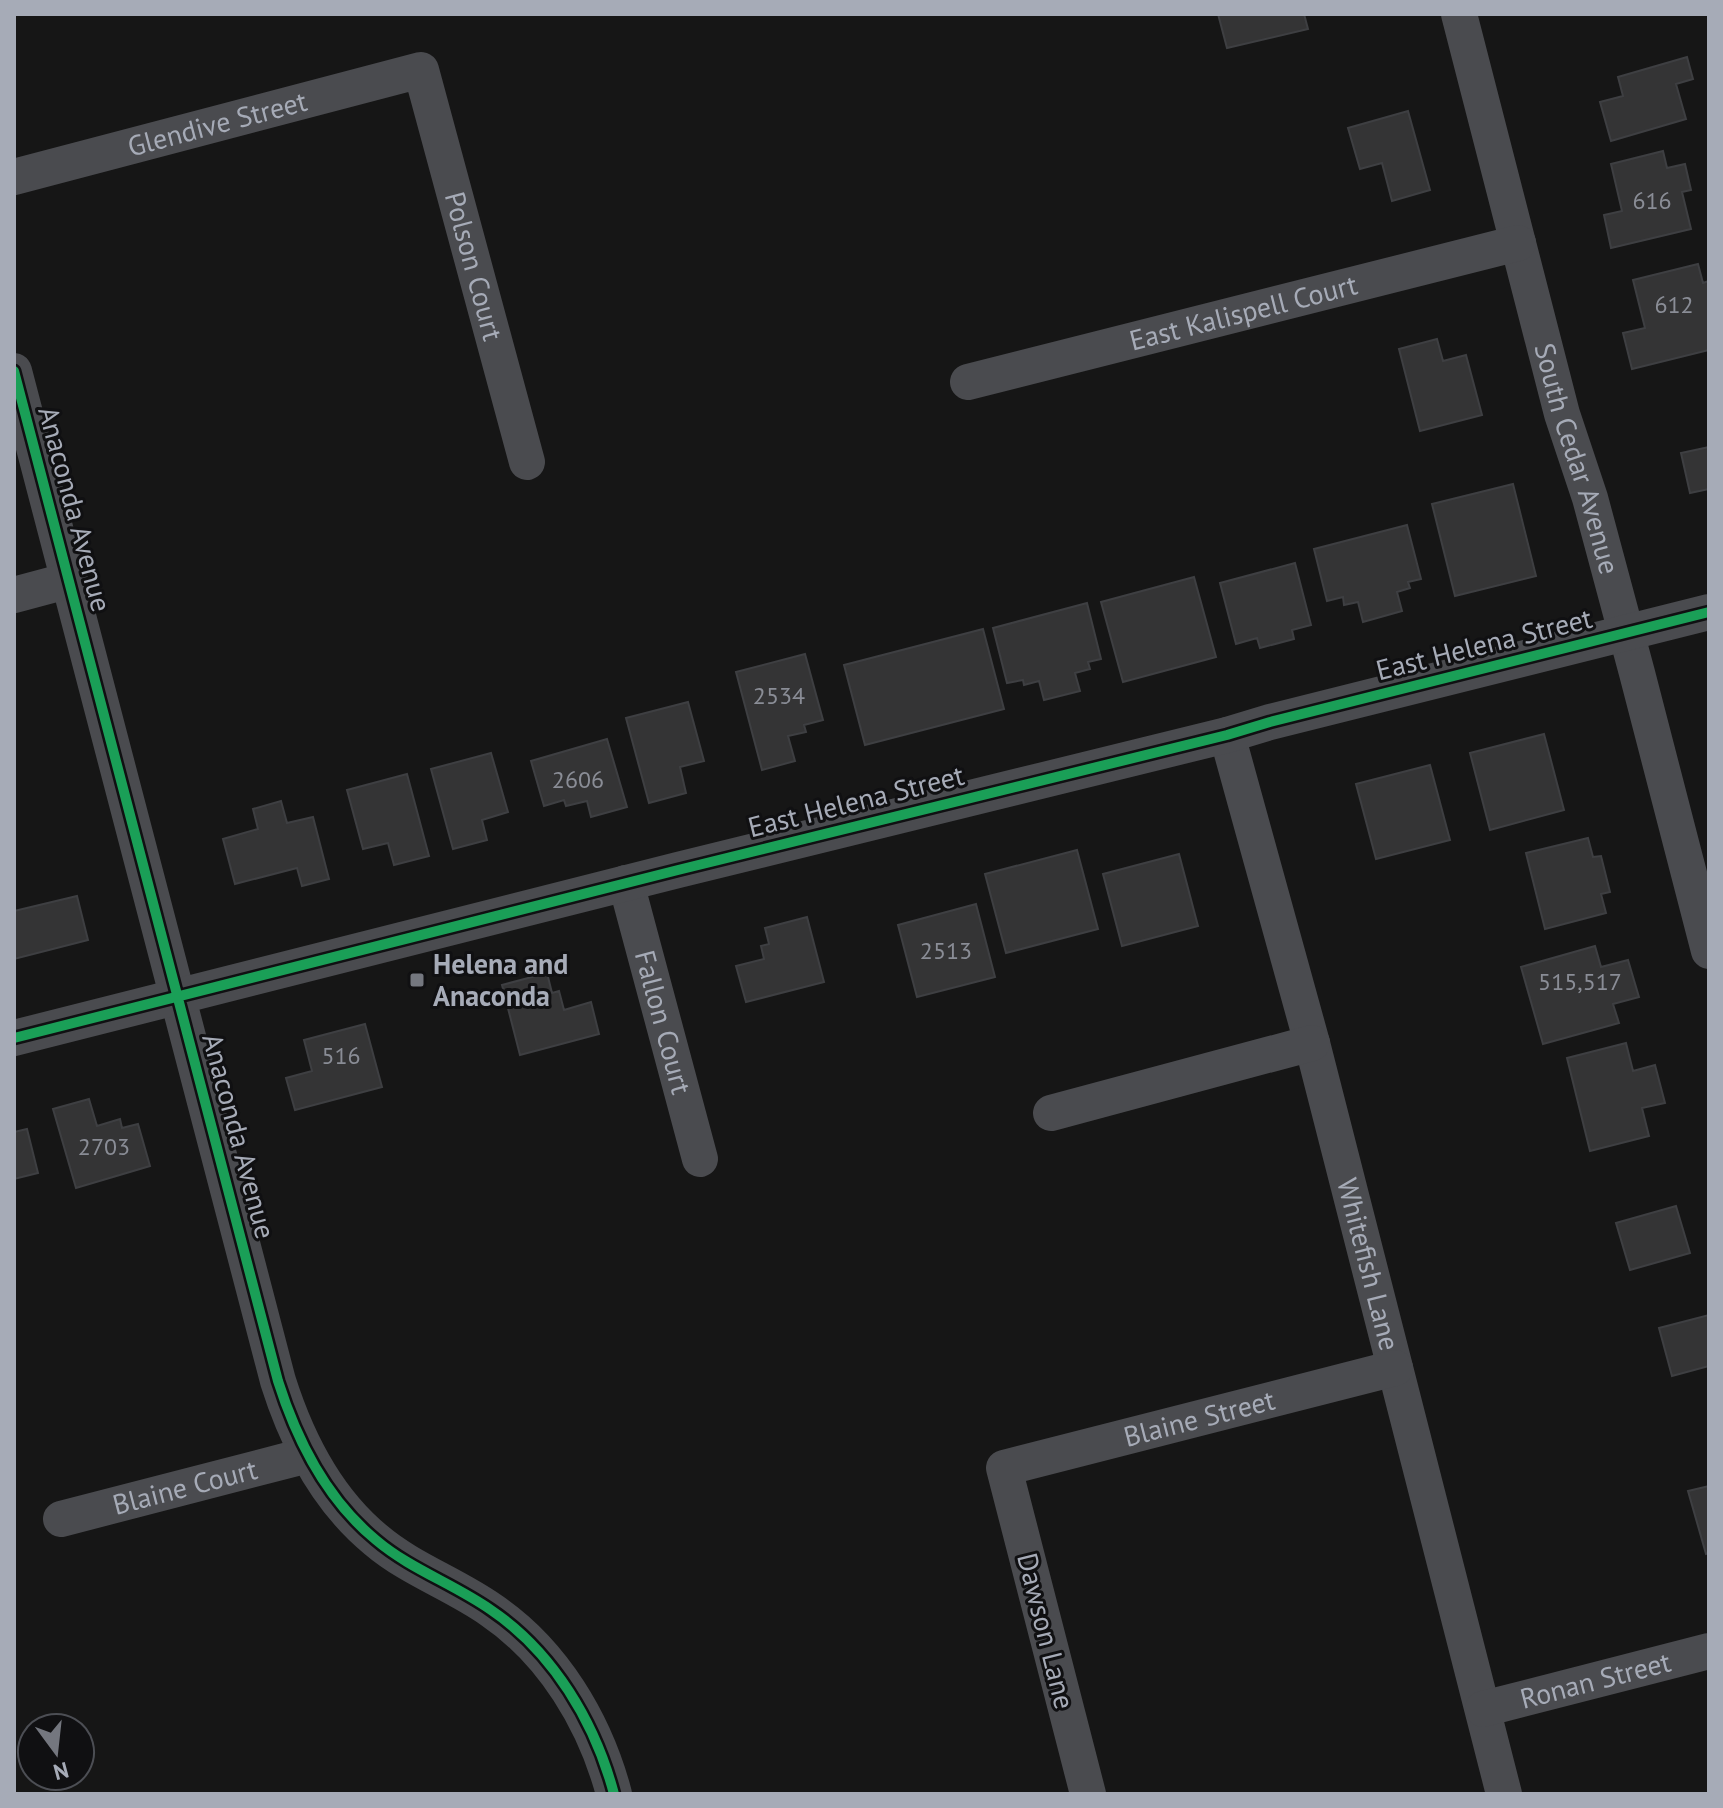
<svg xmlns="http://www.w3.org/2000/svg" width="1723" height="1808" viewBox="0 0 1723 1808" font-family="'PT Sans',sans-serif">
<style>
.building{fill:#343435;stroke:#3e3f42;stroke-width:2}
.lines{fill:none;stroke-linecap:round;stroke-linejoin:round}
.minor{stroke:#4a4b4f;stroke-width:36}
.cycleway-casing{stroke:#101012;stroke-width:15}
.cycleway{stroke:#1a9f57;stroke-width:10}
.poi-dot{fill:#74777f;stroke:#101012;stroke-width:3}
.labels{text-anchor:middle;stroke-width:6;stroke-linejoin:round;paint-order:stroke}
.number-label{font-size:24px;fill:#8a8d96}
.street-label{font-size:28px;fill:#a6abb7;stroke:#101012}
.poi-label{font-size:28px;font-weight:bold;fill:#a6abb7;stroke:#101012;text-anchor:start}
</style>
<rect width="100%" height="100%" fill="#161616"/>
<path class="building" d="M1218,14H1304L1308,29L1227,48Z
M1687,57L1693,79L1676,84L1686,119L1611,141L1600,102L1623,96L1618,77Z
M1408,111L1430,190L1392,201L1382,163L1360,169L1348,128Z
M1663,151L1667,168L1685,164L1691,190L1682,192L1691,229L1611,248L1604,215L1622,211L1611,164Z
M1698,264L1703,283L1709,281V350L1632,369L1623,333L1645,328L1633,280Z
M1437,339L1443,361L1466,355L1482,415L1420,431L1399,349Z
M1709,447V489L1690,493L1681,453Z
M1513,484L1536,576L1455,596L1432,504Z
M1407,525L1421,579L1408,582L1410,588L1397,592L1402,611L1363,622L1358,602L1344,605L1343,597L1327,601L1314,549Z
M1295,563L1311,625L1292,630L1294,639L1260,648L1257,638L1236,644L1220,583Z
M1194,577L1216,657L1123,682L1101,602Z
M1087,603L1101,659L1088,662L1090,669L1075,673L1080,691L1044,700L1039,681L1024,685L1023,680L1007,683L993,628Z
M983,629L1004,709L865,745L844,665Z
M805,654L823,720L804,725L806,732L788,736L795,761L762,770L736,672Z
M688,702L704,761L680,767L686,793L649,803L626,718Z
M1544,734L1564,810L1490,830L1470,753Z
M607,739L627,807L591,817L587,801L566,806L564,800L544,806L531,761Z
M491,753L508,812L482,820L487,840L453,849L431,769Z
M1430,765L1450,840L1376,859L1356,784Z
M407,774L429,856L394,865L388,843L363,849L347,790Z
M281,801L287,823L313,817L329,879L302,886L297,868L235,884L223,839L258,829L253,809Z
M1588,838L1593,857L1601,856L1610,892L1601,894L1606,913L1545,929L1526,853Z
M1077,850L1098,929L1006,953L985,874Z
M1179,854L1198,926L1122,946L1103,874Z
M77,896L88,940L14,959V911Z
M976,904L995,977L917,997L898,925Z
M807,917L824,982L746,1002L736,966L764,959L761,946L769,944L765,928Z
M1595,946L1601,967L1628,960L1639,997L1613,1004L1619,1023L1543,1044L1521,967Z
M547,973L552,993L559,991L564,1010L591,1002L599,1034L520,1055L502,985Z
M365,1024L382,1087L295,1110L286,1078L312,1071L304,1040Z
M1626,1043L1633,1071L1655,1065L1665,1103L1642,1108L1649,1136L1590,1151L1567,1058Z
M89,1099L97,1126L120,1119L122,1128L138,1124L150,1166L76,1188L53,1109Z
M27,1129L38,1173L14,1179V1132Z
M1676,1206L1690,1253L1630,1270L1616,1223Z
M1709,1315V1366L1672,1376L1659,1328Z
M1709,1486V1553L1706,1554L1688,1491Z"/>
<g class="lines">
<g class="minor">
<path id="s1" d="M1459,14L1562,414L1590,498L1637,673L1709,951"/>
<path id="s2" d="M14,177L421,70L527,462"/>
<path d="M14,371L278,1381C297,1441 326,1499 376,1540C410,1569 454,1584 491,1610C553,1652 595,1722 614,1794"/>
<path id="s3" d="M968,382L1518,243"/>
<path d="M14,595L70,580"/>
<path id="s4" d="M1227,735L1312,1043L1504,1794"/>
<path id="s5" d="M626,883L700,1159"/>
<path d="M14,1038L678,870L1227,735L1270,722L1709,612"/>
<path d="M1051,1113L1312,1043"/>
<path id="s6" d="M61,1519L308,1455"/>
<path id="s7" d="M1483,1709L1709,1651"/>
<path id="s8" d="M1088,1794L1004,1468L1395,1368"/>
</g>
<defs>
<path id="cycleway" d="M14,371L278,1381C297,1441 326,1499 376,1540C410,1569 454,1584 491,1610C553,1652 595,1722 614,1794
M14,1038L678,870L1227,735L1270,722L1709,612"/>
</defs>
<use href="#cycleway" class="cycleway-casing"/>
<use href="#cycleway" class="cycleway"/>
</g>
<rect class="poi-dot" x="409" y="972" width="16" height="16" rx="4"/>
<g class="labels">
<g class="number-label">
<text x="1652" y="209">616</text>
<text x="1674" y="313">612</text>
<text x="779" y="704">2534</text>
<text x="578" y="788">2606</text>
<text x="946" y="959">2513</text>
<text x="1580" y="990">515,517</text>
<text x="341" y="1064">516</text>
<text x="104" y="1155">2703</text>
</g>
<g class="street-label">
<text dy="10" stroke="none"><textPath href="#s2" startOffset="210">Glendive Street</textPath></text>
<text dy="10" stroke="none"><textPath href="#s2" startOffset="624">Polson Court</textPath></text>
<text dy="10" stroke="none"><textPath href="#s3" startOffset="284">East Kalispell Court</textPath></text>
<text dy="10" stroke="none"><textPath href="#s1" startOffset="460">South Cedar Avenue</textPath></text>
<text transform="translate(75 509) rotate(75)" y="10">Anaconda Avenue</text>
<text transform="translate(1484 644) rotate(-14)" y="10">East Helena Street</text>
<text transform="translate(856 801) rotate(-14)" y="10">East Helena Street</text>
<text dy="10" stroke="none"><textPath href="#s5" startOffset="144">Fallon Court</textPath></text>
<text transform="translate(239 1136) rotate(75)" y="10">Anaconda Avenue</text>
<text dy="10" stroke="none"><textPath href="#s4" startOffset="548">Whitefish Lane</textPath></text>
<text dy="10" stroke="none"><textPath href="#s8" startOffset="538">Blaine Street</textPath></text>
<text dy="10" stroke="none"><textPath href="#s6" startOffset="128">Blaine Court</textPath></text>
<text transform="translate(1046 1631) rotate(76)" y="10">Dawson Lane</text>
<text dy="10" stroke="none"><textPath href="#s7" startOffset="116">Ronan Street</textPath></text>
</g>
<g class="poi-label">
<text x="433" y="974">Helena and<tspan x="433" dy="32">Anaconda</tspan></text>
</g>
</g>
<rect width="1723" height="1808" fill="none" stroke="#a6abb7" stroke-width="32"/>
<g transform="translate(56 1752) rotate(165)"><circle r="38" fill="#101012" stroke="#4c4e54" stroke-width="2"/>
<path d="M0-6L14 30L0 20L-14 30Z" fill="#74777f"/>
<text y="-12" font-size="22" font-weight="bold" text-anchor="middle" fill="#a6abb7">N</text>
</g>
</svg>
